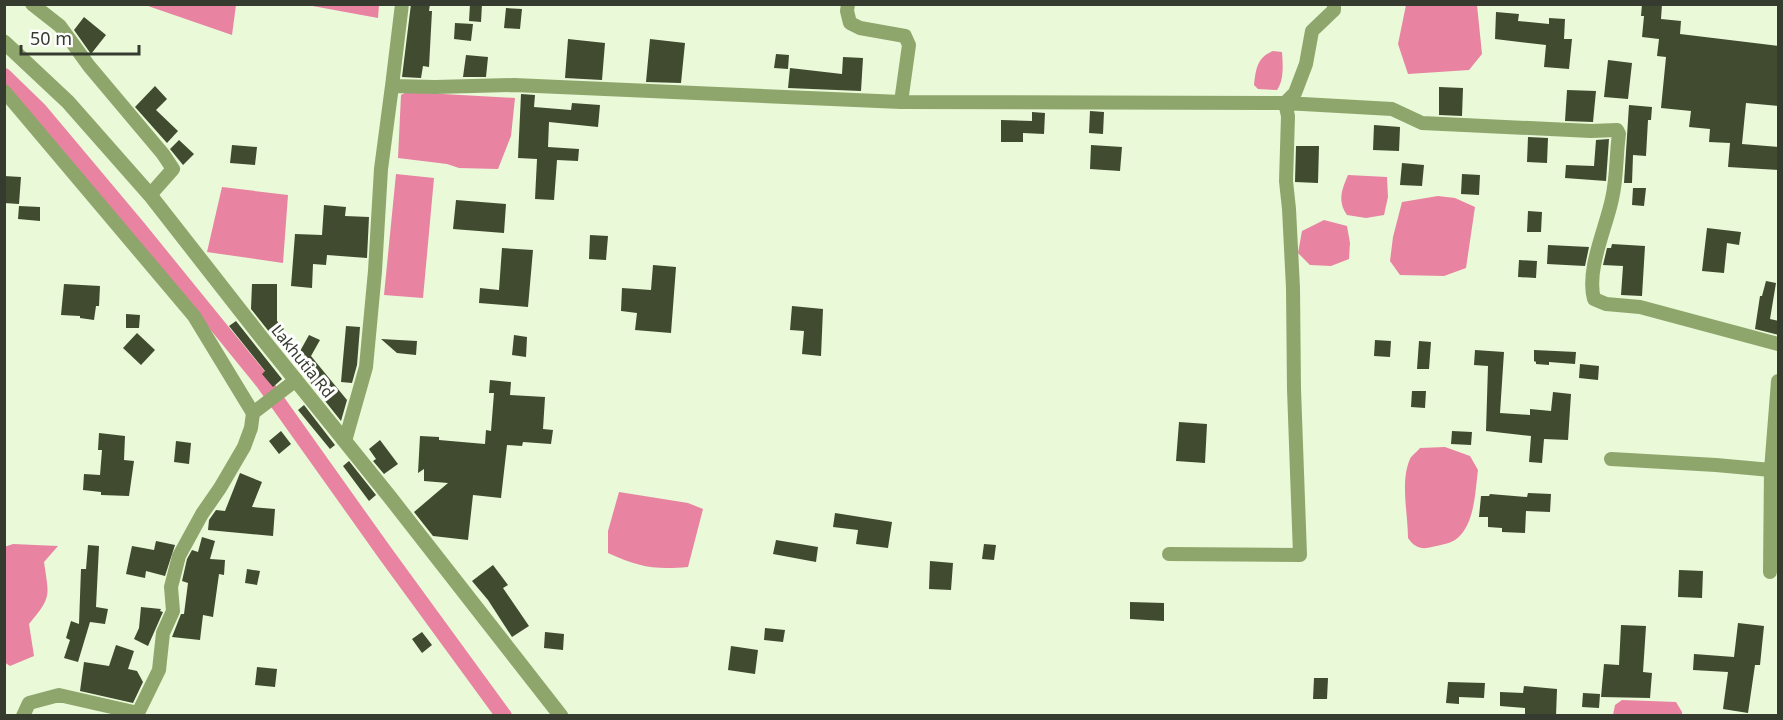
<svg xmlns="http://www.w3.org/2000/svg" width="1783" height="720" viewBox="0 0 1783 720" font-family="'Noto Sans',sans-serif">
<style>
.water{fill:#e883a2}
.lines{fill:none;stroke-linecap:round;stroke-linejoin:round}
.canal{stroke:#e883a2;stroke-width:16}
.building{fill:#404b30}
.minor{stroke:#8ea66c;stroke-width:14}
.tertiary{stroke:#8ea66c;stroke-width:15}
.labels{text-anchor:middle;stroke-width:6;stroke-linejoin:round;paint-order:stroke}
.street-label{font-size:16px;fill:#353b2e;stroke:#fff}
</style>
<rect width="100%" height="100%" fill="#eaf9d8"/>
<path class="water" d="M148,5H236L232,35L148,6Z
M307,5H379L378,18Z
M1406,5H1477L1482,54L1469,70L1408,74L1398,44Z
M1273,51L1282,52C1283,65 1284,80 1277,90L1258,89L1254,85C1256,69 1257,57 1273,51Z
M410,90L425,93L515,98L511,136L498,169L459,168L447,164L398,158L401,95Z
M396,174L434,178L423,298L384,295Z
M1348,175L1387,177L1388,197L1384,215L1366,218L1347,215C1337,201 1342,189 1348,175Z
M222,187L288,195L283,263L207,252Z
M1438,196L1455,198L1475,207L1466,268L1444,276L1400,275L1390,261L1393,237L1402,202Z
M1324,220L1347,226L1350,243L1349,259L1331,266L1310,265L1298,253L1302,231Z
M1445,447L1470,456L1478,470C1475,492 1475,526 1455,540C1449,544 1439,545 1432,547C1421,550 1414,547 1408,538C1408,514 1400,481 1410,459C1412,455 1417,452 1420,448Z
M619,492L688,503L703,509L688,567C654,570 639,567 608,553V531Z
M13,544L58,546L44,562C49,597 52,596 29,624L34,656L10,666L4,662V547Z
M1622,700L1676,702L1682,712V715H1613L1615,705Z"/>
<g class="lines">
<path class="canal" d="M4,76L39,110L138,228L264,383L385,553L504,716"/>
</g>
<path class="building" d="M411,4H430L429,11H432L429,67L423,66L421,78L402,77Z
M470,4H482L481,22L469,21Z
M1642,4H1662L1661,19L1681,21L1680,34L1779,46V106L1746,103L1742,144L1779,147V170L1728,167L1730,143L1709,142L1710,129L1689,127L1691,111L1661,108L1666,57L1657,56L1659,39L1642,37L1644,16H1641Z
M506,8L522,9L520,29L504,28Z
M1496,12L1519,14L1518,21L1549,24V18L1565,19L1564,39H1572L1569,69L1544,67L1546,45L1495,39Z
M84,17L106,35L91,54L74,30Z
M455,23L473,24L471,41L454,39Z
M568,39L605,43L602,80L565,78Z
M650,39L685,43L681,83L646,82Z
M776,54L789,55L788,69L774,68Z
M466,55L488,57L486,77H463Z
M843,57L863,58L861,91L788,88L790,68L842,74Z
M1608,60L1632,63L1628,99L1604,97Z
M155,86L167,99L156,110L178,131L167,143L135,107Z
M1439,87L1463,88L1462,116L1439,115Z
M1567,90L1596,91L1593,122L1565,121Z
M521,94L535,95L534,107L571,110L572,103L600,105L598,127L549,122L548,147L579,149L578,161L557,160L554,200L535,199L537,159L518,158Z
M1629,105L1652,107L1651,120H1648L1646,156L1633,155L1632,183H1624Z
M1090,111L1104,112L1103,134L1089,133Z
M1032,112L1045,113L1044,134L1023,133V142H1001V120L1032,121Z
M1374,125L1400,127L1399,151L1373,150Z
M1528,137L1548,138L1547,163L1527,162Z
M1609,139L1606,181L1565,178L1566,165L1594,166L1596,140Z
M179,140L194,154L183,165L170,149Z
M232,145L257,147L255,165L230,163Z
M1091,145L1122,147L1120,171L1090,169Z
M1296,146H1319L1318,183L1295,182Z
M1402,163L1424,165L1422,186L1400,185Z
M1462,174L1480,175L1479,195L1461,194Z
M4,176L21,177L19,204L4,203Z
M1633,188H1646L1644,206L1632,205Z
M456,200L506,204L504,233L453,229Z
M324,205L346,207L345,216L369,217L367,258L327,255L326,265L313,264L312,288L291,286L295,234L322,235Z
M19,206L40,207V221L18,219Z
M1528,211L1542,212L1541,232H1527Z
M1707,228L1741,232L1739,245L1727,243L1724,273L1702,271Z
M590,235L608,236L606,260L589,259Z
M1612,244L1645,246L1642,296L1621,295L1623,266L1603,265L1607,248H1611Z
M1548,245L1589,247L1585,266L1547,264Z
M502,248L533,250L528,307L479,303L480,288L499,290Z
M1519,260L1537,261L1536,278L1518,277Z
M653,265L676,267L671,333L635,330L637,313L621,311L622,288L651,290Z
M1766,281L1776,283L1770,319L1779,321V335L1755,329L1760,296H1762Z
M64,284L100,286L99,306H96L94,320L80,318V316L61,315Z
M252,284H277V321L284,329L274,338L251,309Z
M792,306L823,309L821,356L802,354L804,331L790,330Z
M126,314L140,315L139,328H126Z
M236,321L282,379L273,387L262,374L265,371L229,326Z
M346,326L360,327L357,365L352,383L341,382Z
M137,333L155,350L141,365L123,348Z
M309,335L320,340L311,356L347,400L341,421L294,362Z
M514,335L527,337L526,357L512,355Z
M381,339L417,341L416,355L397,353Z
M1375,340L1391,341L1390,357L1374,356Z
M1419,341L1431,342L1429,369H1417Z
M1475,350L1504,352L1500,413L1530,415V409L1551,411L1553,392L1571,394L1568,440L1544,439L1542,463L1529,462L1531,436L1486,431L1488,366L1474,365Z
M1534,350L1576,352L1575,364L1549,362V365L1536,364V362L1534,361Z
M1580,364L1599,366L1598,380L1579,378Z
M490,380L511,382L510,395L545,397L543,429L553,430L551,444L523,442L522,446L507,445L501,498L473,495L468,540L433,536L414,512L448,483L424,481V469L418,473L420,436L439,437V440L485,444L486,430L491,431L494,393H489Z
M1412,391H1426L1425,408L1411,407Z
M304,405L335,445L330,449L298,410Z
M1179,422L1207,424L1205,463L1176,461Z
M281,431L291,444L279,454L269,441Z
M1452,431L1472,432L1471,445L1451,444Z
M99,433L125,436L124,460L134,461L129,496L101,495V492L83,490L84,474L100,475L102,450H98Z
M380,440L398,464L384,474L373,461L376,459L369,449Z
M176,441L191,443L189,464L174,462Z
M349,461L376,495L369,501L343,466Z
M240,473L262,482L252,507L275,509L273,536L208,530L209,520L216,510L225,511Z
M1528,493L1551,494L1550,512L1526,511L1525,533L1502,532V528L1488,527V517H1479L1481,496H1489L1490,494L1527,497Z
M835,513L892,522L888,548L856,544L858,530L833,527Z
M202,537L215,541L210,559L225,560L224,575L219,574L213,617L203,615L200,640L172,637L181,614H184L188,583L182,581L187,559L192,550L198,552Z
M776,540L818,547L816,562L773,554Z
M156,541L175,545L165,576L146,571L145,578L126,574L132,546L154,550Z
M984,544L996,545L994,560L982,559Z
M88,545L99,546L96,607L108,609L105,624L90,622L78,662L64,658L70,640L66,638L71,621L79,624L81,569H86Z
M930,561L953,563L951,590L929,589Z
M493,565L508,585L503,588L529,626L512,637L488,600L472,581Z
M247,569L260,571L257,585L245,583Z
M1679,570L1703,571L1702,598L1678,597Z
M1130,602L1164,603V621L1130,619Z
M141,607L161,609L160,611L163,612L148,646L134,639L139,628Z
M1738,623L1764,626L1760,665H1755L1748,713L1723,709L1728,672L1693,670L1694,654L1734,657Z
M1621,625L1646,626L1643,672L1652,673L1650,698L1601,697L1604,664L1619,665Z
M765,628L785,630L783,642L764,640Z
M422,632L432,645L422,653L412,639Z
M545,632L564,634L563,650L544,648Z
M116,645L134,651L128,669L137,671L143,682L133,703L80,691L84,662L109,666Z
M731,646L758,650L755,674L728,670Z
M257,667L277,669L275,687L255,685Z
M1314,678H1328L1327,699H1313Z
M1448,682L1485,683L1484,698L1459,697V704L1446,703Z
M1524,686L1557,689L1556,716H1525V708L1500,706V692L1523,693Z
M1583,693L1600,694L1599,708L1582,707Z"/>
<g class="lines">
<path class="minor" d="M32,4L60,26L89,66L163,154L173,169L150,195
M402,4L392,86L435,87L514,85L901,102L909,45L905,36L860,28L850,23L847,11L848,4
M4,91L194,316L253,413L251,428L244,447L220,488L202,514L179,556L171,587L173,611L163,633L159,670L138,713L59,695L29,703L23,716
M901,102L1285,103L1295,93L1306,64L1312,31L1334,10V4
M253,413L296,380
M345,441L366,367L375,271L381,169L392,86
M1611,459L1716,465L1771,470
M1169,554L1300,555L1294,389L1293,288L1289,209L1286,181L1288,116L1285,103L1392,109L1422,123L1591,131L1617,130L1619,134C1616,155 1617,178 1612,199C1606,228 1586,270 1594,299L1606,304L1640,307L1778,344
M1770,572L1771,470L1778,381"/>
<path class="tertiary" d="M4,42L68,102L150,195L261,337L389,496L561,716"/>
</g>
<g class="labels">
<g class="street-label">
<text transform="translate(303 361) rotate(51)" y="6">Lakhutia Rd</text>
</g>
</g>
<rect width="1783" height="720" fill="none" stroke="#353b2e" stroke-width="12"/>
<path d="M21 45v9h118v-9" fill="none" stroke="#353b2e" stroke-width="3"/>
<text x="30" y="45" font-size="18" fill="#353b2e" stroke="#ffffff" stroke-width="4.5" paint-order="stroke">50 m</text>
</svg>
